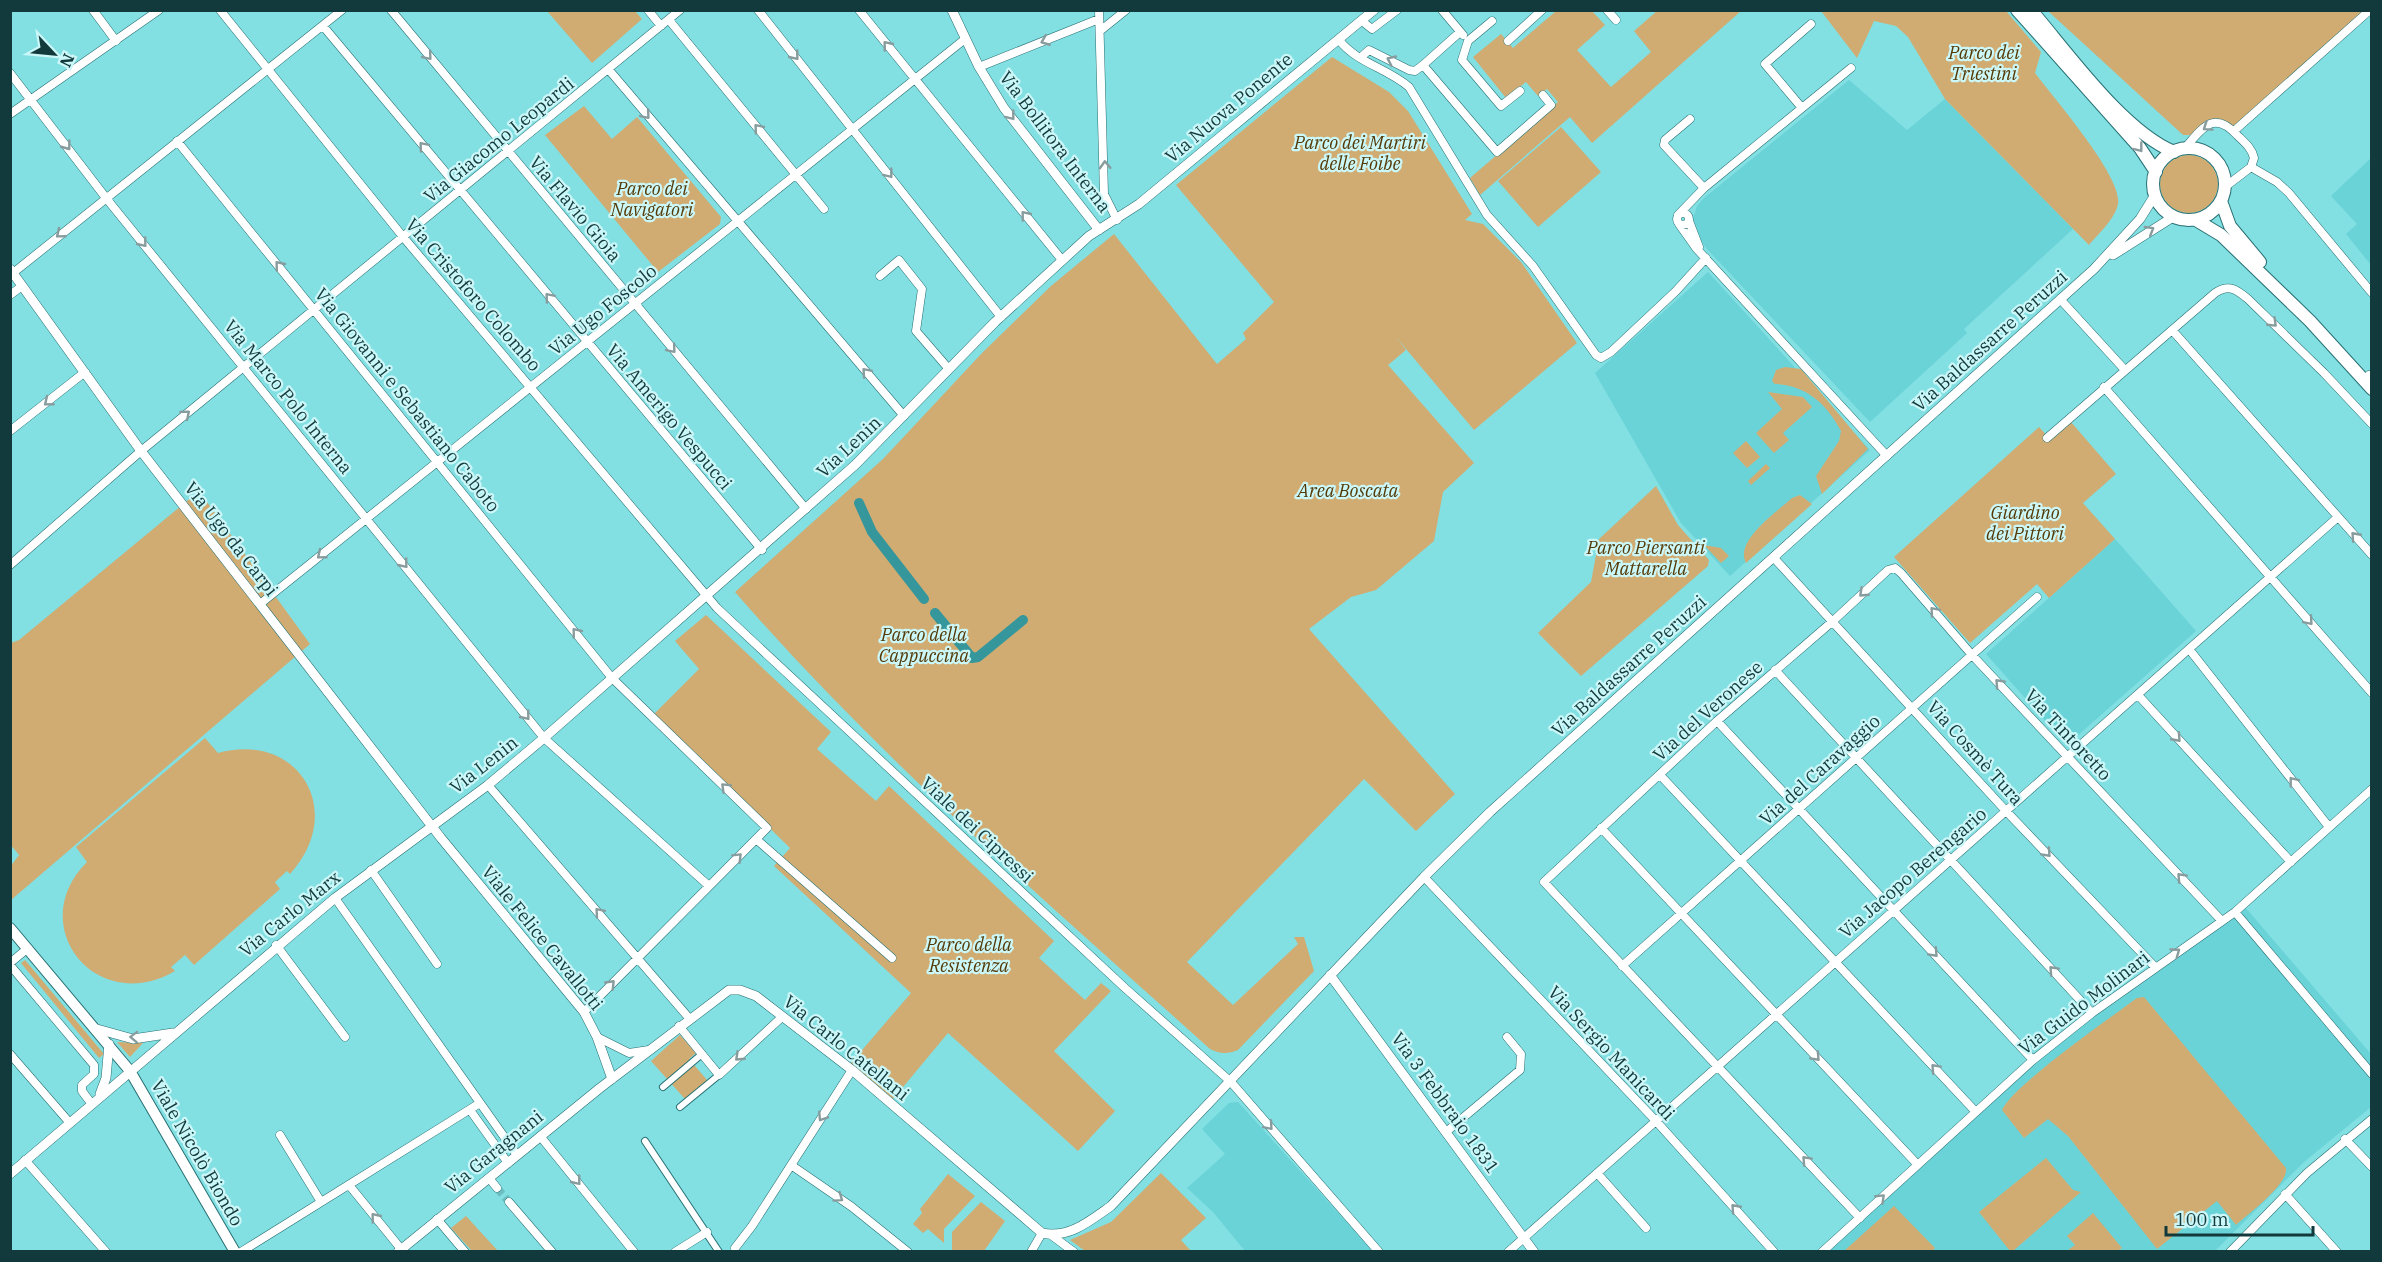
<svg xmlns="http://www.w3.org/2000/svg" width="2382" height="1262" viewBox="0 0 2382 1262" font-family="'IBM Plex Serif',serif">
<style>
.built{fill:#6ad3d8}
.green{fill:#d1ac72}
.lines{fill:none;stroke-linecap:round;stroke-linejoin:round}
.canal{stroke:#35979b;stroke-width:10}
.minor-tunnel{stroke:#6cbec1;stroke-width:8;stroke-dasharray:8 4;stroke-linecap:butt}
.pedestrian-casing{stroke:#277073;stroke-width:8}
.minor-casing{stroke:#277073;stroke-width:9}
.tertiary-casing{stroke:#277073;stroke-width:10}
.secondary-casing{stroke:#277073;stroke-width:12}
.primary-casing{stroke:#277073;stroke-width:14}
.pedestrian{stroke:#fff;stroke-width:6}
.minor{stroke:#fff;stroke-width:8}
.tertiary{stroke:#fff;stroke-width:9}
.secondary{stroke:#fff;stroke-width:10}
.primary{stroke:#fff;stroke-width:12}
.oneway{stroke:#889c9e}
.labels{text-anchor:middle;stroke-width:4.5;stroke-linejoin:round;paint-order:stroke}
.park-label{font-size:18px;font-style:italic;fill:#543a07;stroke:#ccf7f9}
.street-label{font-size:18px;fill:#123a3c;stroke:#ccf7f9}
</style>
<rect width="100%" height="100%" fill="#82dfe2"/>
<path class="built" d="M1849,80L1907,130L1945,99L2073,229L1964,329L1967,333L1870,422L1706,248L1697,235L1693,219L1697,206L1704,198Z
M2371,158V265L2346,234L2357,224L2331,196Z
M1708,272L1870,450L1730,576L1681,523L1595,373Z
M2115,539L2196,631L2067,745L1986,654Z
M2245,907L2371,1054V1107L2304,1162L2215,1251L1826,1252L2000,1088L2206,930Z
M1238,1102L1370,1248V1251H1245L1213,1212L1187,1188L1225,1154L1202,1129L1229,1103Z"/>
<path class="green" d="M547,11H635L642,19L592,63Z
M1556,11H1592L1605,25L1577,50L1611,87L1651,52L1634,31L1657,11H1741L1592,143L1570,117L1480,195L1470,178L1558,102L1547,89L1538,96L1526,82L1506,98L1473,57L1501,34L1513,48Z
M1821,11H2006L2041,52L2035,73C2053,97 2123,177 2118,204C2115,219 2099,233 2089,245L1945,99L1908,37L1896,26L1874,21L1857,58Z
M2048,11H2369L2234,126L2216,118L2197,135H2183Z
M1332,57L1389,92L1408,111L1472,214L1465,220L1483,224L1521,262L1577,343L1474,430L1396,337L1406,350L1388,365L1474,463L1443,492L1434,541L1376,590L1351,597L1309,629L1455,794L1416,831L1364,779L1187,962L1233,1005L1298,944L1294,937H1304L1314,971L1238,1050C1228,1054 1220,1054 1210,1049C1048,903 879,758 735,592L883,459L982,353L1051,286L1114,234L1217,364L1246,339L1243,333L1274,302L1176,185Z
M584,106L612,139L637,117L721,217L720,224L658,272L545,135Z
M1561,127L1601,172L1538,227L1498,181Z
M2160 184a29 29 0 1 1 58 0a29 29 0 1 1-58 0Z
M1785,367L1801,369L1868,449L1822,494L1816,476L1839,441L1841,431C1827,404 1806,385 1775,384L1772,381L1776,370Z
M1768,392L1803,397L1812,407L1783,433L1789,440L1774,453L1756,433L1782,409Z
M2071,422L2116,474L2083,503L2115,539L2049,598L2037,584L1970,643L1894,557L2039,427L2051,440Z
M1746,441L1760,457L1747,468L1733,453Z
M1766,464L1770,468L1751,485L1748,481Z
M1656,486L1678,525L1709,560L1708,566L1581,676L1538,633L1591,582L1599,539Z
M199,491L310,644L11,900L10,867L19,855L10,844L11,643L19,640Z
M1800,495L1812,504L1746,563C1734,541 1777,512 1792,498Z
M1704,545L1721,548L1729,556L1721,563Z
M706,615L831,732L817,749L876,801L889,786L1054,941L1039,958L1085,1000L1101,983L1111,991L1054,1051L1115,1111L1078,1151L948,1033L893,1099L851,1063L911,993L774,866L790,848L654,714L699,669L675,641Z
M205,738L218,753C299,731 347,812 290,874L287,871L275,882L280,889L194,965L185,955L171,967L175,971C97,1017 23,926 87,862L76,847Z
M25,960L104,1054L99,1058L21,963Z
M2144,997L2286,1168C2289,1184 2248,1214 2236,1225L2217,1201L2157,1249L2068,1136L2048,1119L2024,1138L2002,1110C2012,1086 2110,1018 2137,998Z
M680,1035L696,1053L689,1059L707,1080L685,1099L651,1061Z
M117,1042L143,1043L130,1057Z
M2046,1158L2073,1190L2081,1192L2013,1251H2010L1979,1212Z
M1161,1173L1206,1218L1181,1240L1191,1251H1085L1070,1240L1111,1222Z
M948,1174L975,1196L944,1229V1243L928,1229L923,1233L913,1224L922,1213L920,1209Z
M981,1202L1005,1221L984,1251H952V1232Z
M1894,1206L1935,1248L1931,1252L1844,1251Z
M2093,1213L2122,1248L2117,1251H2067L2075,1245L2067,1236Z
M466,1216L498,1251H472L451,1228Z"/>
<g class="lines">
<path class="canal" d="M859,503L872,532L924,599
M935,613L972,658L978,657L1023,620"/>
<path class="minor-tunnel" d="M497,1188L509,1202"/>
<defs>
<path id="pedestrian" d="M663,1087L702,1054
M680,1107L719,1075
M645,1141L719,1252"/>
<path id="minor" d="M93,10L116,41
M220,10L404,238L717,608L1125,988L1231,1082L1379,1252
M391,10L806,509
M648,10L661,26
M758,10L1001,317
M859,10L1062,260
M1099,10L1104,194L1117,220
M1442,10L1463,35
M1607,10L1616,20
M669,20L824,209
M1362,21L1372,29L1397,10
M1492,21L1468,41L1462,60L1501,106L1520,91
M323,26L762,550
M1100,31L1126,10
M1460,32L1423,65L1497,152L1551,105L1543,95
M1339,40C1357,63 1387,68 1409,87L1487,215L1533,266L1596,355L1601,358L1611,352L1676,291L1706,258
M1508,41L1542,10
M1360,58L1369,50L1409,70L1415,71L1423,65
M979,67L1099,19
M609,70L904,416
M10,73L106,198L544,738L709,886
M1802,108L1765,64L1811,24
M10,114L159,10
M1690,119L1665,140L1664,145L1704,188
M2234,131L2370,10
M177,141L612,678L767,828L584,1012
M2184,149C2202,129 2213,109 2237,135C2244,142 2252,148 2254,158L2251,167L2225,187
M2251,167L2277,182L2289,193L2372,293
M1677 219a6 6 0 1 1 12 0a6 6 0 1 1-12 0Z
M1678,215L1704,188L1851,68
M1689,221L1699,247
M1679,224L1696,248L1887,456
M13,273L342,10
M880,276L899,260L922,289L916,331L948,368
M10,295L22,286
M2060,299L2125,370
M2172,330L2372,555
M2369,375H2372
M2104,387L2372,693
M10,431L85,372
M2047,438L2215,293C2229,284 2236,289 2248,299L2324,373L2372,424
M1774,558L2006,811L2155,967
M10,565L141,451L680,10
M260,604L965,39
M2189,649L2329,827
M1775,670L2092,1013
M2138,695L2291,862
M1717,721L2033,1060
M1660,775L1975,1111
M488,785L689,1018
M1601,828L1917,1164
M756,839L892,958
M371,870L437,964
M1424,877L1656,1121L1774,1252
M335,898L517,1155
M2235,912L2372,1074
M276,945L345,1037
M10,963L28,948
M10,965L94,1065V1074L82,1085V1091L91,1103
M1622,966L2037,597
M679,1026L719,1075L782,1017
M597,1037L629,1053L649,1050
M10,1054L69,1122
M470,1110L508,1163
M1446,1132L1520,1070L1521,1054L1507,1037
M280,1135L321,1202
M540,1136L634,1252
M2345,1139L2372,1167
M25,1160L106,1252
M791,1165L852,1207L908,1252
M1597,1173L1646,1228
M489,1178L497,1188
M349,1185L401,1249
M2285,1194L2337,1252
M509,1202L552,1252
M1860,1218L1544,882L1717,721L1833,621L1888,570L1895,568L1901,573L1972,655L2221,920
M437,1219L465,1252
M1051,1235L1074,1252
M735,1248L752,1226L852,1070
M241,1252L480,1103
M675,1252L707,1232
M1031,1252L1042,1233
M1508,1252L2338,517
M1822,1252L2033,1060L2092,1013L2235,912L2372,789
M2230,1252L2307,1173L2372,1119"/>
<path id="tertiary" d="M952,10L979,67L1004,108L1099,230
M2113,255L2173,217
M10,269L141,451L441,838L584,1012L597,1037L612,1079
M1330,975L1534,1252
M97,1029L133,1039L173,1033
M100,1094L106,1078L109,1044
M10,1174L335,898L488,785L544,738L855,465L995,322L1089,236L1139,204L1374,10
M398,1252L600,1088L729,990H740L756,996L852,1070L1042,1233C1069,1239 1091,1220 1111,1206L1424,877L1490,812L2094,269L2140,219L2155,195"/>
<path id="secondary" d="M10,928L130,1071L235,1252"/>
<path id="primary" d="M2017,10L2140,148L2156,172
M2031,10C2068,53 2123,131 2174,152
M2153 184a36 36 0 1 1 72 0a36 36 0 1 1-72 0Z
M2221,201L2230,226L2260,262
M2196,220L2221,235L2310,321L2372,389"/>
</defs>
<use href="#pedestrian" class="pedestrian-casing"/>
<use href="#minor" class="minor-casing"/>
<use href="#tertiary" class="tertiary-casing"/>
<use href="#secondary" class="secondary-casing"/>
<use href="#primary" class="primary-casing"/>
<use href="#pedestrian" class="pedestrian"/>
<use href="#minor" class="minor"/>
<use href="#tertiary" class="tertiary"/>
<use href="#secondary" class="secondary"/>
<use href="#primary" class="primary"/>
</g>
<defs><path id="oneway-chevron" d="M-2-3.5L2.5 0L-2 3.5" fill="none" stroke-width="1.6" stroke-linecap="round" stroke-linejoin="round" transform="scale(1.5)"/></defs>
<g class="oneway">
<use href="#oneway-chevron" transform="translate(1045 41) rotate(158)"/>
<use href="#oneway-chevron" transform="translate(887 45) rotate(-129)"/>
<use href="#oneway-chevron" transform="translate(428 56) rotate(50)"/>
<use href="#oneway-chevron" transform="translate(795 56) rotate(51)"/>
<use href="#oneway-chevron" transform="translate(1391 60) rotate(-155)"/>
<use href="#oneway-chevron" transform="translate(646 115) rotate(50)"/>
<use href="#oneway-chevron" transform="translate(1011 116) rotate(52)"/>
<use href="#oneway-chevron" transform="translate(2207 127) rotate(146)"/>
<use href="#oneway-chevron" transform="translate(758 128) rotate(-130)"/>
<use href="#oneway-chevron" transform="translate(67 146) rotate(53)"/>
<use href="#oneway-chevron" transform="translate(423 146) rotate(-130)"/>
<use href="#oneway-chevron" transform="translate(2139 148) rotate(52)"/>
<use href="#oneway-chevron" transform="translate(1105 165) rotate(-92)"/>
<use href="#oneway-chevron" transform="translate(889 174) rotate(52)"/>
<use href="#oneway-chevron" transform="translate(1025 215) rotate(-129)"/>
<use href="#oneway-chevron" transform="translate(2150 230) rotate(-31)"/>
<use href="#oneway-chevron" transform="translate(60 234) rotate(141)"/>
<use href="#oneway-chevron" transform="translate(143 243) rotate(51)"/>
<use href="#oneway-chevron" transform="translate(279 265) rotate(-129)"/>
<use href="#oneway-chevron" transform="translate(549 297) rotate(-130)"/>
<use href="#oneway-chevron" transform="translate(2273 323) rotate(44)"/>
<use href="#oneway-chevron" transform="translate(672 349) rotate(50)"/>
<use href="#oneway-chevron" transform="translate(866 372) rotate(-131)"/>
<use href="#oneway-chevron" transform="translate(48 402) rotate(141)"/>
<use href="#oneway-chevron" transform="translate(186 414) rotate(-40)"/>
<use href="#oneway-chevron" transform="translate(2355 536) rotate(-132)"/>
<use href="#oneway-chevron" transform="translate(321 555) rotate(141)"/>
<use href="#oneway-chevron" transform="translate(404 564) rotate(51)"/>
<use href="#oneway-chevron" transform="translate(1863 593) rotate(137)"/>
<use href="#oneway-chevron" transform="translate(1934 611) rotate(-131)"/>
<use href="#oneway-chevron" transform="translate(2309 621) rotate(49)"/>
<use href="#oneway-chevron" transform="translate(576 632) rotate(-129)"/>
<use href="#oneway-chevron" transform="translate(1999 683) rotate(-133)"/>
<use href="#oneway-chevron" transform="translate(526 716) rotate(51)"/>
<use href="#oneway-chevron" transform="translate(2177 738) rotate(48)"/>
<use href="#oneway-chevron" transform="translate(2293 781) rotate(-128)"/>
<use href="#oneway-chevron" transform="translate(725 787) rotate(-136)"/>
<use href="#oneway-chevron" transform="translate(2047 853) rotate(47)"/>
<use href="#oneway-chevron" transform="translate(738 857) rotate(-45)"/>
<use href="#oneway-chevron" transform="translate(2181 877) rotate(-133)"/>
<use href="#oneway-chevron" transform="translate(599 912) rotate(-131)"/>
<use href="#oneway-chevron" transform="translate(2176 952) rotate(-36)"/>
<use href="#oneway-chevron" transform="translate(1934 953) rotate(47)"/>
<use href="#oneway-chevron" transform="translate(2053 970) rotate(-133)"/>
<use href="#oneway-chevron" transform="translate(611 984) rotate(-46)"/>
<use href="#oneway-chevron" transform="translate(134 1037) rotate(-178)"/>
<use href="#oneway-chevron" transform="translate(739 1057) rotate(137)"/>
<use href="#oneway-chevron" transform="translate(1816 1057) rotate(47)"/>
<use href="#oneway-chevron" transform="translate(1935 1068) rotate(-133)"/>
<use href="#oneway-chevron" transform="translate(822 1117) rotate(123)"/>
<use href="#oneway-chevron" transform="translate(1269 1126) rotate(49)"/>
<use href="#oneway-chevron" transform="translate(1806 1160) rotate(-133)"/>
<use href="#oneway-chevron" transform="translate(577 1181) rotate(51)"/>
<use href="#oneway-chevron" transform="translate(839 1198) rotate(35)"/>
<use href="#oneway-chevron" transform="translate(1881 1198) rotate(-44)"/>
<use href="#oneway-chevron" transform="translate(1735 1208) rotate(-132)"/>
<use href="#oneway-chevron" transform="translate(375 1217) rotate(-129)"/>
</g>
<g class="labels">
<g class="park-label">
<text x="1984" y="59">Parco dei<tspan x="1984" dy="21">Triestini</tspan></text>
<text x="1360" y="149">Parco dei Martiri<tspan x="1360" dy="21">delle Foibe</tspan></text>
<text x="652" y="195">Parco dei<tspan x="652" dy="21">Navigatori</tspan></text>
<text x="1348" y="497">Area Boscata</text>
<text x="2025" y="519">Giardino<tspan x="2025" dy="21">dei Pittori</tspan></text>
<text x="1646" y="554">Parco Piersanti<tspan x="1646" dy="21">Mattarella</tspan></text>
<text x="924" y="641">Parco della<tspan x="924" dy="21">Cappuccina</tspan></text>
<text x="969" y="951">Parco della<tspan x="969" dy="21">Resistenza</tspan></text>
</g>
<g class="street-label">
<text transform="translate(1229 108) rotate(-40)" y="6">Via Nuova Ponente</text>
<text transform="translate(499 140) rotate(-39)" y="6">Via Giacomo Leopardi</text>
<text transform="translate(1055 142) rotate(53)" y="6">Via Bollitora Interna</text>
<text transform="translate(575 209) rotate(50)" y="6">Via Flavio Gioia</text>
<text transform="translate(473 295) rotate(49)" y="6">Via Cristoforo Colombo</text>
<text transform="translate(603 310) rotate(-39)" y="6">Via Ugo Foscolo</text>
<text transform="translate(1990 341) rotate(-42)" y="6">Via Baldassarre Peruzzi</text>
<text transform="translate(288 397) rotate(51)" y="6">Via Marco Polo Interna</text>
<text transform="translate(407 400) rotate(51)" y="6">Via Giovanni e Sebastiano Caboto</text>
<text transform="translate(669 417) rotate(50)" y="6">Via Amerigo Vespucci</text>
<text transform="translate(849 447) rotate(-43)" y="6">Via Lenin</text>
<text transform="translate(231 539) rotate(52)" y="6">Via Ugo da Carpi</text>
<text transform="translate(1629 666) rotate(-42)" y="6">Via Baldassarre Peruzzi</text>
<text transform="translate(1708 711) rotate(-42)" y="6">Via del Veronese</text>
<text transform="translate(2068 735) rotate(47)" y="6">Via Tintoretto</text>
<text transform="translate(1975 753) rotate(48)" y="6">Via Cosmè Tura</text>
<text transform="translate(484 765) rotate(-38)" y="6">Via Lenin</text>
<text transform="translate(1820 770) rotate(-42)" y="6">Via del Caravaggio</text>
<text transform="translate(977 830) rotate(43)" y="6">Viale dei Cipressi</text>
<text transform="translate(1913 873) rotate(-41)" y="6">Via Jacopo Berengario</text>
<text transform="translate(290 914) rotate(-39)" y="6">Via Carlo Marx</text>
<text transform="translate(542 938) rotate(51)" y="6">Viale Felice Cavallotti</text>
<text transform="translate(2084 1003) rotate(-37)" y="6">Via Guido Molinari</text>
<text transform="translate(846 1048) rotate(39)" y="6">Via Carlo Catellani</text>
<text transform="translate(1611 1053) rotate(47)" y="6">Via Sergio Manicardi</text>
<text transform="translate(1445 1103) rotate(54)" y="6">Via 3 Febbraio 1831</text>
<text transform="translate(494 1152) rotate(-39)" y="6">Via Garagnani</text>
<text transform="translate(197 1153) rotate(60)" y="6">Viale Nicolò Biondo</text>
</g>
</g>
<rect width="2382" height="1262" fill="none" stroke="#123a3c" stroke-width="24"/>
<g transform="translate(54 54) rotate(116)" stroke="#ccf7f9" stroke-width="4.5" paint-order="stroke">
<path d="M0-4.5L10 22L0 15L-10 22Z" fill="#123a3c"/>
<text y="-9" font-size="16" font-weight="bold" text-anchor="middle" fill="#123a3c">N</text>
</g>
<path d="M2166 1226v9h147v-9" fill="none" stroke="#123a3c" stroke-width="3"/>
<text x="2175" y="1226" font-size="18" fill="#123a3c" stroke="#ccf7f9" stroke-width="4.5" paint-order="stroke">100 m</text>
</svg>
